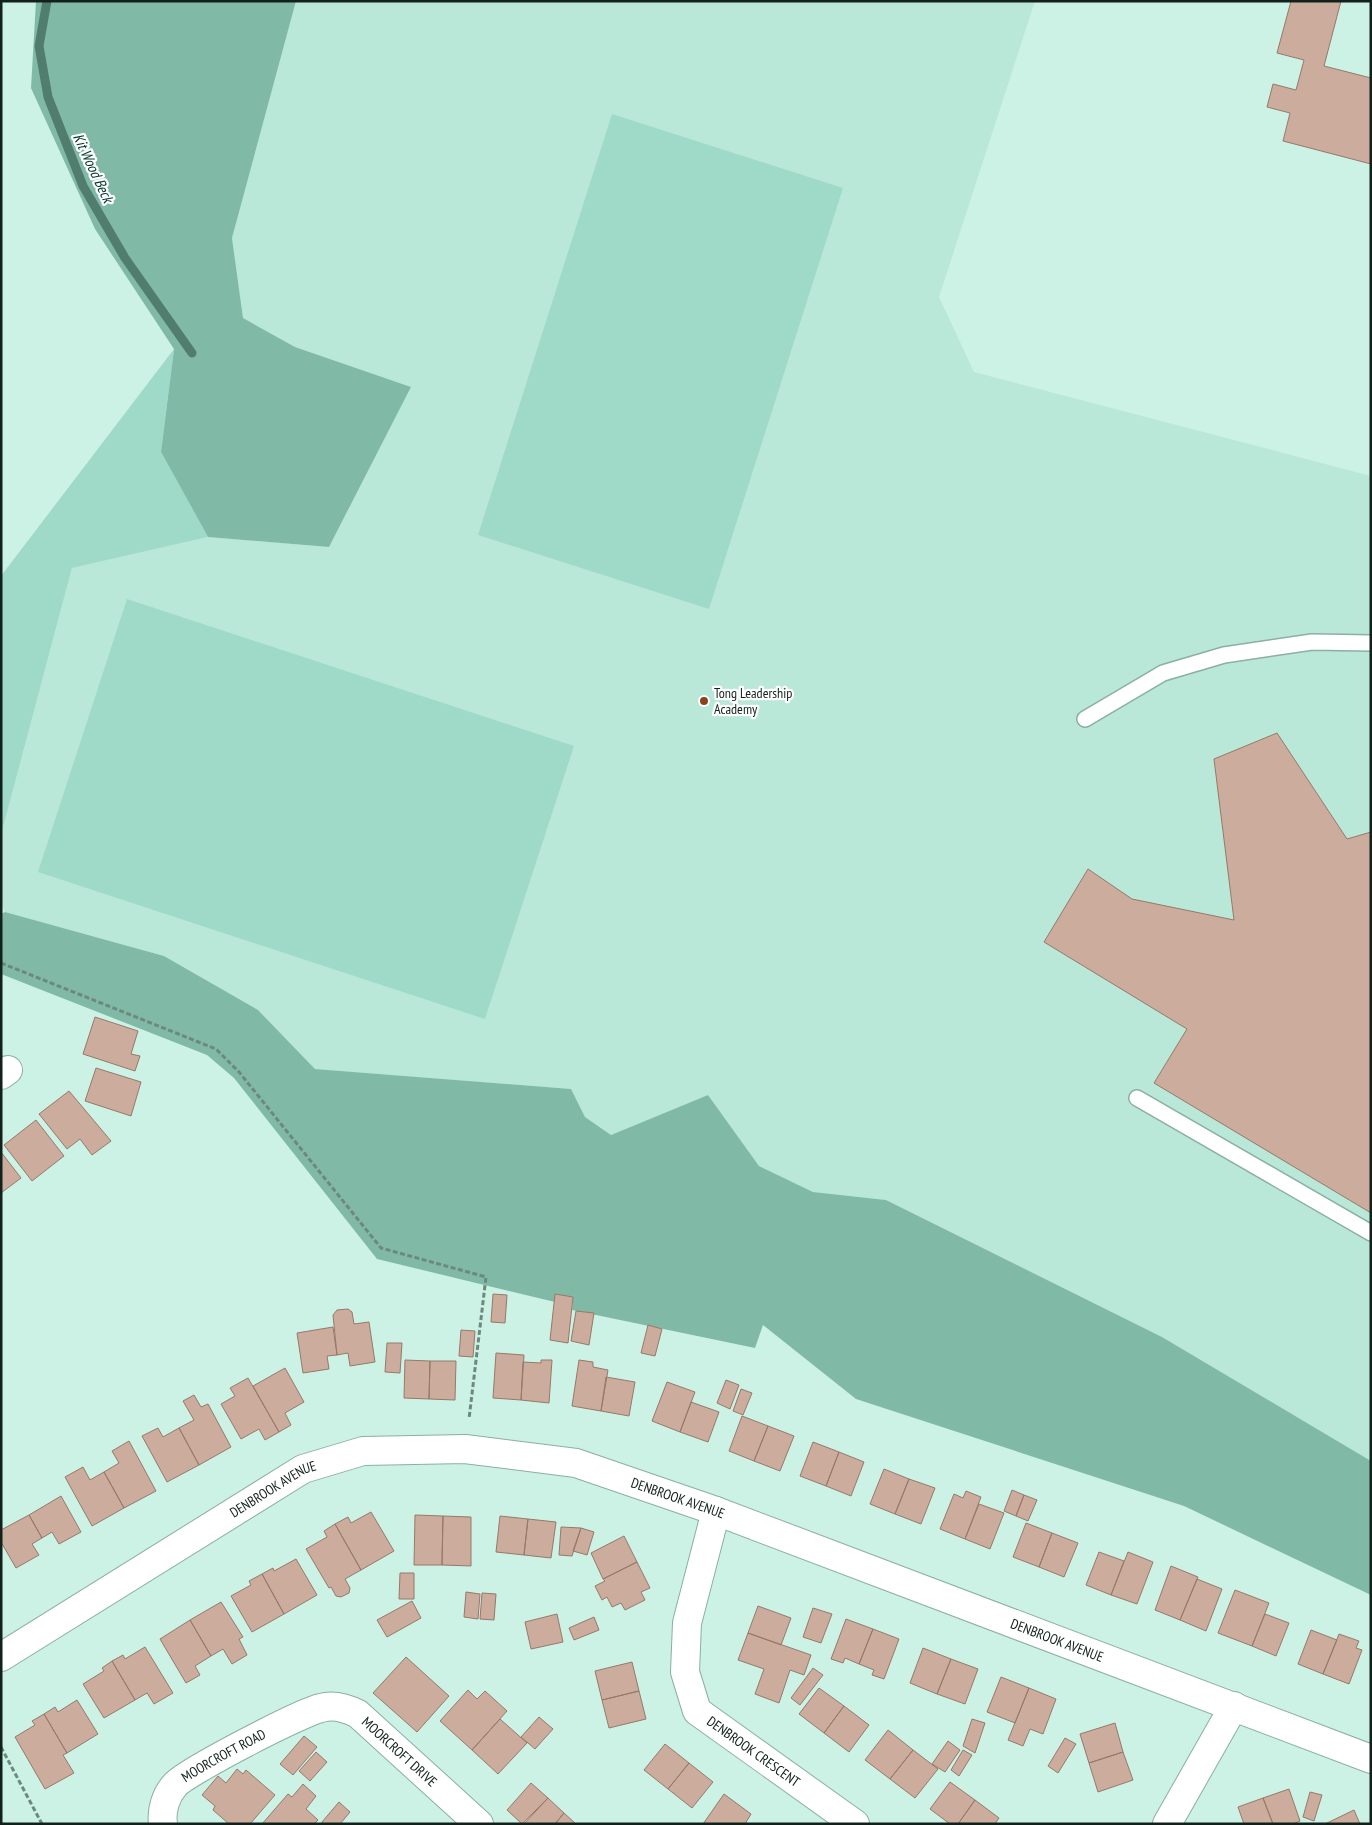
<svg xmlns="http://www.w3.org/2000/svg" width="1372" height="1825" viewBox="0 0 1372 1825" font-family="'PT Sans Narrow',sans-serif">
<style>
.built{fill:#b9e8d9}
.green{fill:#9fd9c7}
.forest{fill:#80baa7}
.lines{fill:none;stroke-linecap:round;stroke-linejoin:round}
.stream{stroke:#517d6f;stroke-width:9}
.building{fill:#ccac9c;stroke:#96796a}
.service-casing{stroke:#8bafa3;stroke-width:18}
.minor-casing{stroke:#8bafa3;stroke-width:30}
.path{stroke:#6d887f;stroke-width:3;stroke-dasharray:5 2.5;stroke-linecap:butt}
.service{stroke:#fff;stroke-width:15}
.minor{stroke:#fff;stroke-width:28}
.poi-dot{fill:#89441b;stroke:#fff;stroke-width:2}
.labels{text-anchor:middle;stroke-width:4.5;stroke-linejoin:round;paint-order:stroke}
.poi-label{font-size:14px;fill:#13211c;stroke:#fff;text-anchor:start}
.street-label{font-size:14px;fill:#13211c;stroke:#fff}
.water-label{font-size:15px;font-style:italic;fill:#03392d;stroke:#fff}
</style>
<rect width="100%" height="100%" fill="#cbf2e5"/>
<path class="built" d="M296,1H1035L939,297L974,372L1371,476V1461L1162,1337L886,1200L813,1192L759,1166L708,1095L611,1135L585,1117L571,1089L315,1069L258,1010L164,956L5,912L1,903V835L72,568L208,537L329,547L411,387L295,347L243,318L232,238Z"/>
<path class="green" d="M612,114L843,188L709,609L478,535Z
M174,349L161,452L208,537L72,568L1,835V576Z
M127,599L574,746L485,1019L38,872Z"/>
<path class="forest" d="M36,1H296L232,238L243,318L295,347L411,387L329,547L208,537L161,452L174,349L95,229L31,88Z
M5,912L164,956L258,1010L315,1069L571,1089L585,1117L611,1135L708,1095L759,1166L813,1192L886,1200L1162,1337L1371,1461V1595L1184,1506L856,1399L763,1325L755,1348L572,1310L573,1297L556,1295L555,1302L377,1259L234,1078L207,1055L1,974V914Z"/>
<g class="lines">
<path class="stream" d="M47,1L39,46L48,97L83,186L125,258L192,353"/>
</g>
<path class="building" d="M1291,1H1341L1324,66L1371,78V164L1283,141L1290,113L1267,107L1273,84L1296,90L1304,60L1277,53Z
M1277,733L1347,839L1371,832V1213L1154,1083L1187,1029L1044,942L1088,869L1132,899L1234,920L1214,759Z
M95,1017L138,1031L131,1054L140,1056L135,1071L83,1054Z
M96,1068L141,1082L131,1116L85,1101Z
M69,1091L111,1141L92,1155L80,1139L67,1149L39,1114Z
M36,1120L64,1156L32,1181L4,1145Z
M1,1152L21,1178L1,1193Z
M493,1294L507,1295L505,1323L491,1322Z
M555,1294L573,1297L568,1343L550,1340Z
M348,1309L352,1312L354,1324L369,1322L375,1362L350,1366L348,1353L337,1355L333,1315L337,1310Z
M576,1311L594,1313L589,1345L571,1341Z
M648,1325L662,1329L655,1356L641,1353Z
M333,1327L337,1355L327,1356L329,1369L303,1373L297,1333Z
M461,1330L475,1331L473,1357L459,1356Z
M387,1343H402L400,1373L385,1372Z
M496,1353L524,1355L521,1400L493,1398Z
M405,1360L430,1361L429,1399L404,1398Z
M541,1360H552L549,1403L521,1400L523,1362L541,1363Z
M579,1360L593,1362V1367L608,1370L601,1411L572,1406Z
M430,1361H456L455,1400L429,1399Z
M285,1368L304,1402L285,1413L291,1425L279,1432L253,1386Z
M606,1377L635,1382L629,1416L601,1411Z
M248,1378L279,1432L265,1440L259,1429L241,1439L221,1404L235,1396L230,1388Z
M726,1380L739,1385L730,1409L717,1403Z
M667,1382L695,1392L680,1432L652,1421Z
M741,1389L752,1393L743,1415L733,1411Z
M194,1395L201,1407L208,1404L231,1447L199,1465L179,1428L194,1420L183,1401Z
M691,1402L719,1412L708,1442L680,1432Z
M742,1416L768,1426L754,1461L729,1451Z
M768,1426L794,1436L780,1471L754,1461Z
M158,1428L163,1437L179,1428L199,1465L167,1482L142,1436Z
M129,1441L156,1491L124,1508L104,1472L119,1463L112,1451Z
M813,1442L839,1452L826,1486L800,1476Z
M839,1452L864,1462L851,1496L826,1486Z
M83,1467L90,1480L104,1472L124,1508L92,1526L65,1477Z
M884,1469L909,1479L895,1514L870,1504Z
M909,1479L935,1488L921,1524L895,1514Z
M1012,1490L1024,1495L1016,1516L1004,1511Z
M966,1491L981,1497L965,1539L940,1529L954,1494L963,1498Z
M1024,1495L1037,1500L1028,1521L1016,1516Z
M61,1496L81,1532L59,1544L52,1532L42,1538L29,1515Z
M979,1504L1004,1513L990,1549L965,1539Z
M371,1512L394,1551L361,1570L335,1524L348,1517L351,1523Z
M29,1515L42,1538L32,1544L39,1555L16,1568L1,1542V1530Z
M415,1515L443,1516L442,1565H414Z
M443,1516L471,1517V1566L442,1565Z
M500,1516L528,1519L524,1555L496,1552Z
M528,1519L556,1522L551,1558L524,1555Z
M1026,1523L1052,1533L1039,1567L1013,1557Z
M335,1524L361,1570L345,1579L350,1588L349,1593L341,1597L336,1596L331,1587L329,1588L306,1549L327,1537L324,1531Z
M561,1527L581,1528L572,1556L559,1555Z
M581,1528L594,1532L587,1555L573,1551Z
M1052,1533L1078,1543L1064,1577L1039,1567Z
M624,1536L637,1562L603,1579L591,1553Z
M1099,1552L1124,1561L1111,1595L1086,1585Z
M1128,1552L1153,1562L1137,1604L1111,1595Z
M296,1559L317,1595L284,1614L262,1574L273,1568L274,1571Z
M637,1562L650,1588L641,1592L645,1600L625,1610L621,1603L612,1607L607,1597L602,1600L595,1586L605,1581L603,1579Z
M1171,1566L1198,1577L1180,1620L1155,1610Z
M400,1573H414V1599H399Z
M262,1574L284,1614L252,1632L231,1596L251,1585L249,1581Z
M1197,1579L1222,1589L1206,1631L1180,1620Z
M1235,1590L1269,1603L1252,1646L1218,1633Z
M466,1592L480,1594L478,1619L464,1617Z
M482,1593L496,1594L494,1620L480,1619Z
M412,1601L421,1618L387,1637L377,1620Z
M221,1602L243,1637L239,1639L247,1655L232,1664L223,1649L211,1656L190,1620Z
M758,1606L791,1618L781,1645L748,1633Z
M813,1608L832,1614L821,1643L803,1637Z
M557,1614L563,1642L531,1649L525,1622Z
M1265,1614L1289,1623L1276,1656L1252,1646Z
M594,1617L599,1630L574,1640L569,1628Z
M846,1619L873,1629L859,1664L845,1658L843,1663L831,1659Z
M190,1620L211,1656L195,1666L200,1675L186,1683L160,1639Z
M873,1629L899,1639L884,1679L872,1675L874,1670L859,1664Z
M1311,1630L1337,1640L1323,1674L1298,1664Z
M748,1633L811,1655L804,1675L790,1670L779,1703L755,1694L764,1669L738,1660Z
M1339,1634L1359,1641L1356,1648L1362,1650L1349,1684L1323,1674Z
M145,1647L173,1693L154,1704L147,1693L135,1700L112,1661L123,1655L125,1659Z
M923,1648L951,1659L937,1694L910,1683Z
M406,1657L449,1696L417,1732L373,1693Z
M951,1659L978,1669L965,1704L937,1694Z
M112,1661L135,1700L104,1718L83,1684L104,1671L102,1668Z
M632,1662L639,1691L602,1700L595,1671Z
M813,1668L823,1675L800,1705L791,1698Z
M1001,1677L1029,1688L1015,1723L987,1712Z
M819,1688L844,1706L824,1733L799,1714Z
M1029,1688L1056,1699L1043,1734L1030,1729L1023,1746L1008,1740Z
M468,1690L477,1699L485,1691L507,1711L472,1750L440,1721Z
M639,1691L646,1719L609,1728L602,1700Z
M77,1700L98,1734L67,1753L44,1714L55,1707L58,1712Z
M844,1706L869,1725L849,1752L824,1733Z
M44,1714L67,1753L63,1755L74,1773L45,1789L15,1737L35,1725L32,1721Z
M539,1717L553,1729L535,1749L521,1737Z
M500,1719L527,1743L498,1774L472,1750Z
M972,1719L985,1723L975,1753L963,1746Z
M1115,1723L1123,1752L1089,1763L1080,1734Z
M888,1730L913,1750L890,1779L865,1760Z
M304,1736L317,1747L293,1775L280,1764Z
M1065,1738L1076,1744L1058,1773L1048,1766Z
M948,1741L960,1750L945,1772L932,1764Z
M665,1744L689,1763L668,1789L644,1770Z
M913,1750L938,1769L915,1798L890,1779Z
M963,1750L972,1755L959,1776L951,1770Z
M316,1752L327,1762L310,1781L299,1771Z
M1123,1752L1133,1780L1098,1792L1089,1763Z
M689,1763L713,1782L692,1808L668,1789Z
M237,1769L243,1774L246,1770L275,1795L250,1824H229L213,1810L215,1806L202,1795L218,1776L226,1783Z
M950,1782L975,1800L958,1824H950L930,1809Z
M531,1783L548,1798L522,1824L507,1810Z
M303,1784L316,1796L306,1809L318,1820L314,1824H262L288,1794L292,1797Z
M1289,1789L1300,1821L1293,1824H1273L1263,1798Z
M1310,1792L1322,1795L1314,1821L1303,1817Z
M724,1794L751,1814L745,1824H703Z
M548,1798L564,1813L555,1824H524Z
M1263,1798L1273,1824H1244L1238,1807Z
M975,1800L999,1818L995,1824H958Z
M339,1802L350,1812L340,1824H323L322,1822Z
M1354,1810L1360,1824H1325Z
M564,1813L576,1824H555Z"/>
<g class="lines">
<defs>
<path id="service" d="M1085,719L1163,673L1224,655L1312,642L1371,643
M1137,1098L1371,1233"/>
<g id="minor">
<path d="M1,1075L8,1070"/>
<path id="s1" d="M716,1511L687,1623L685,1672L697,1711L855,1824"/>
<path id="s2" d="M1,1657L303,1469L363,1451L465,1449L576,1463L716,1511L1371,1759"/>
<path id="s3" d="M163,1824C161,1810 166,1795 175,1785C186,1772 302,1712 321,1708C334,1704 346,1708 358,1714L479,1824"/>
<path d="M1167,1824L1234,1706"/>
</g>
</defs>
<use href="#service" class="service-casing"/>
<use href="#minor" class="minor-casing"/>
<path class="path" d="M1,963L216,1049L239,1072L381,1248L486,1277L469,1419
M1,1747L42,1824"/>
<use href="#service" class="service"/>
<use href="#minor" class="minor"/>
</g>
<circle class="poi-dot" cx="704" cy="701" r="5"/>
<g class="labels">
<g class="poi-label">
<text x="714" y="698">Tong Leadership<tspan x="714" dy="16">Academy</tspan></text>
</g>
<g class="street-label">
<text dy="5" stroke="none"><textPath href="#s2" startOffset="320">DENBROOK AVENUE</textPath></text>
<text dy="5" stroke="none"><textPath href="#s2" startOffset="740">DENBROOK AVENUE</textPath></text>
<text dy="5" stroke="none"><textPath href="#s2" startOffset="1145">DENBROOK AVENUE</textPath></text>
<text dy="5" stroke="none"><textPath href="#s1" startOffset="275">DENBROOK CRESCENT</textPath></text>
<text dy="5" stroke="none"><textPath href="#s3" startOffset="302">MOORCROFT DRIVE</textPath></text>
<text dy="5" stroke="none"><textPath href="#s3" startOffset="99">MOORCROFT ROAD</textPath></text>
</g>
<g class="water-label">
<text transform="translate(93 168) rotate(65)" y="5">Kit Wood Beck</text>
</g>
</g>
<rect width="1372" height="1825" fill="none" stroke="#13211c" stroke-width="5"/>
</svg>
